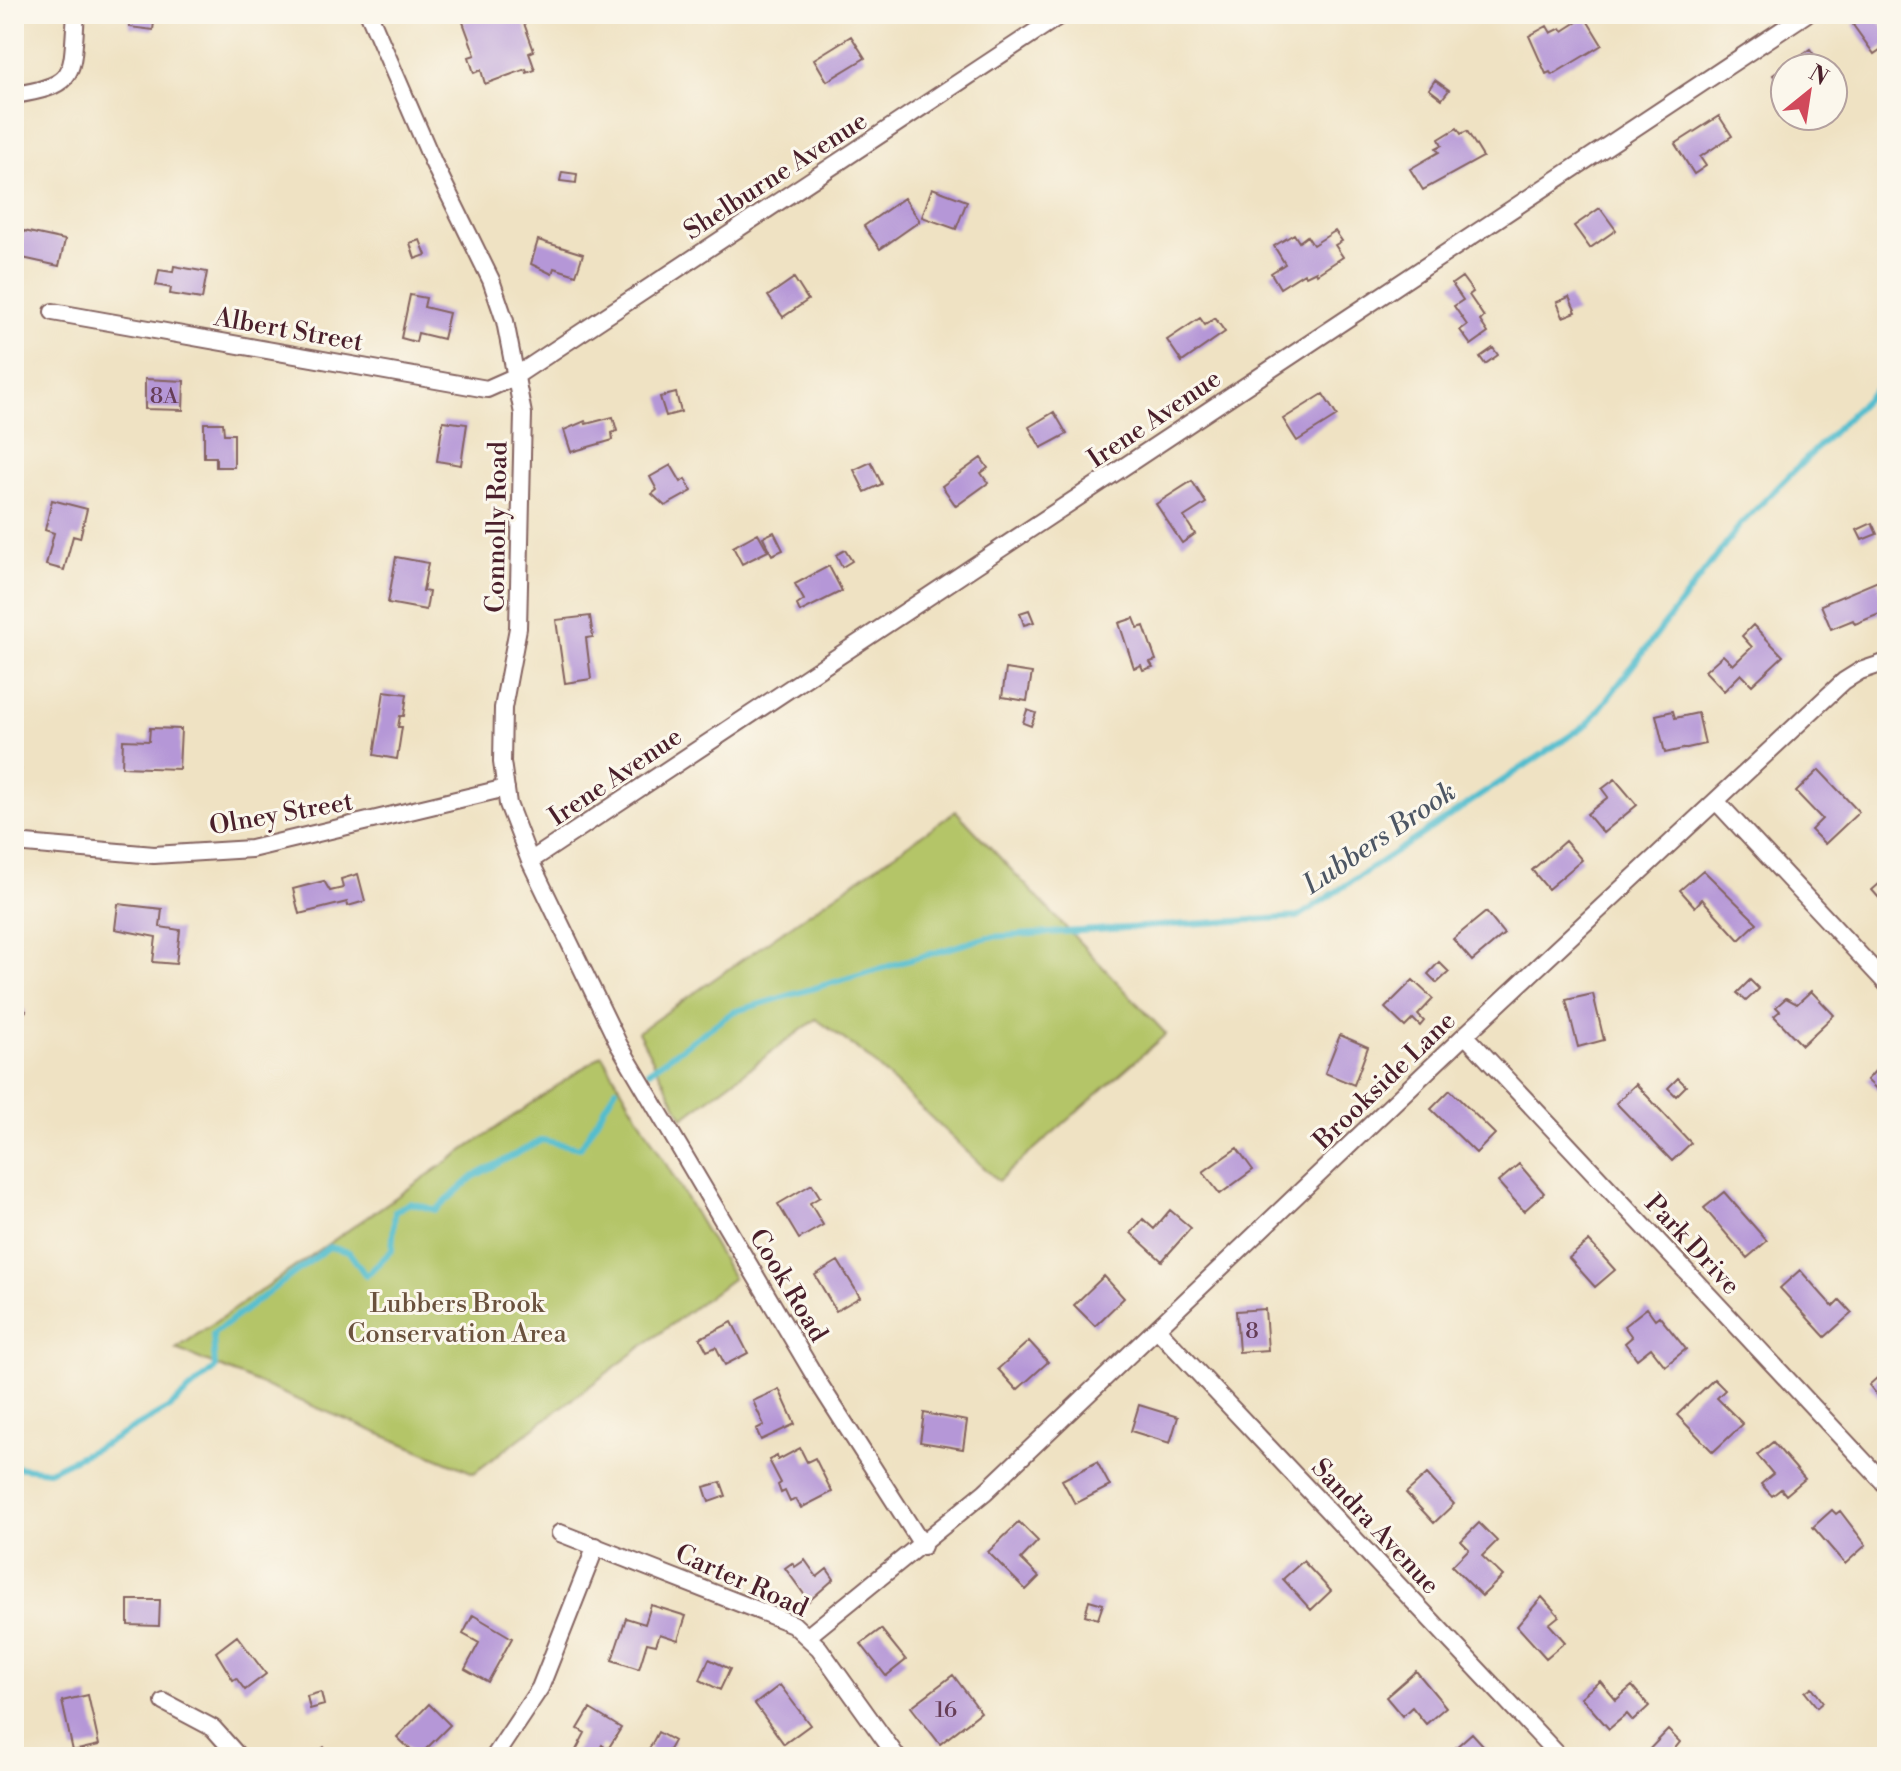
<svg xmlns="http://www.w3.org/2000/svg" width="1901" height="1771" viewBox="0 0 1901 1771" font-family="'Libre Bodoni',serif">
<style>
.green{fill:#b4c568;stroke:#7f724a;stroke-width:2}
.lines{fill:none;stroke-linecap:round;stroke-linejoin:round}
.stream{stroke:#52bdce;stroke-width:6}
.building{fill:#b597d7}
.minor-casing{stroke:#846360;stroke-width:20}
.minor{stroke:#fff;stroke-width:16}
.labels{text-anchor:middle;stroke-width:6;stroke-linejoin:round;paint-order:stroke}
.number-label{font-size:22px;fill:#653d56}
.street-label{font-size:26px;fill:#4a1f2b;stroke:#fbf7ec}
.park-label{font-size:26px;fill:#6a513d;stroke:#fbf7ec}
.water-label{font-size:28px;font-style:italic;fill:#4d5664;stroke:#fbf7ec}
</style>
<rect width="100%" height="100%" fill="#fbf7ec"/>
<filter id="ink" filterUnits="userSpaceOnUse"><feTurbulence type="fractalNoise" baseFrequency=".0125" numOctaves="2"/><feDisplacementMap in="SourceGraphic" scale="16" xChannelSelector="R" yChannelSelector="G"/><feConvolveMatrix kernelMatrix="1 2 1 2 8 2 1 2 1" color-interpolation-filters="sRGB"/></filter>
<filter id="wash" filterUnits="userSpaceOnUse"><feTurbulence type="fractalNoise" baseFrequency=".006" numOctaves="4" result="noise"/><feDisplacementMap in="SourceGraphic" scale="32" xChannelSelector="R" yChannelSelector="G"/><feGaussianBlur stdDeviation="1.8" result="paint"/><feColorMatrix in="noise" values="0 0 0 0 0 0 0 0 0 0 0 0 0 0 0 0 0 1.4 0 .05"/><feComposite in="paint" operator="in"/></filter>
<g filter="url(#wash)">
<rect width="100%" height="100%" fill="#efe2c3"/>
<path class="green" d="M956,811L1166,1034L998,1181L864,1054L816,1019L683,1118L638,1032Z
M602,1055L733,1278L474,1473L176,1349Z"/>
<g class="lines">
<path class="stream" d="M649,1071L733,1012L988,937L1298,917L1589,723L1740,525L1887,378
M14,1467L49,1471L105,1444L169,1408L215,1368L213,1334L329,1247L349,1252L366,1276L392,1250L395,1211L410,1203L436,1210L473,1177L542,1140L580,1148L616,1088"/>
</g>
<g id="blocks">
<path class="building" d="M130,14H155L153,30L129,27Z
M485,14H513L515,20L522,18L534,51L529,53L535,70L527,73L526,69L485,84L481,70L474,73L469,57L475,55L463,22Z
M1868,14H1874L1887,31V45L1874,54L1853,25Z
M1585,17L1602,45L1552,75L1550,72L1546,74L1529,36L1547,26L1551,33L1561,28L1563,31Z
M851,36L865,58L827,81L814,59Z
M1810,49L1823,68H1785V91L1773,75Z
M1435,80L1449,90L1442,99L1429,89Z
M1719,116L1732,136L1700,157L1706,166L1694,174L1675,144Z
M1457,128L1461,134L1467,131L1483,157L1423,190L1410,169L1439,152L1436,148L1442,145L1439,139Z
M562,172L577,174L576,183L560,181Z
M932,188L967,201L956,229L922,217Z
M904,198L920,221L880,249L864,226Z
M1600,208L1616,230L1590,248L1574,226Z
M24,231L65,240L59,266L18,257Z
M1335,231L1342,241L1335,245L1343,257L1317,274L1316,271L1306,276L1304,273L1280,288L1271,273L1285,264L1274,246L1294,234L1299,242L1307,236L1313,245Z
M420,240L426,255L415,259L410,243Z
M538,240L583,254L576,275L554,268L552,274L531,264Z
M174,266L207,272L202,299L170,294L171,288L156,285L159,270L173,272Z
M1462,277L1473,292L1469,295L1484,317L1480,321L1488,333L1471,345L1460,330L1467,325L1454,306L1463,300L1452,284Z
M794,278L808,300L783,317L768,296Z
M410,295L426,298L424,307L449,313L443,339L418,333L416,342L401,338Z
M1569,297L1576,312L1563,317L1557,302Z
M1200,318L1205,325L1215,318L1225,332L1182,362L1167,340Z
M1493,348L1498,355L1485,364L1480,357Z
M145,379L184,381L183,410L145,409Z
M676,393L681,412L666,416L660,397Z
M1323,394L1337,416L1297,441L1283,419Z
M1054,412L1067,434L1041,448L1029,427Z
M613,417L617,431L612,433L613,440L571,452L564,430L585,421L586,424Z
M443,421L467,424L461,465L437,461Z
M204,423H223L224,434H234V467H216V457H204Z
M981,458L988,468L981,473L988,483L956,506L942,486Z
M871,462L882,484L865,492L854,470Z
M671,465L681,482L685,479L692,491L665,506L652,494L657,490L650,477Z
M1192,481L1206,503L1184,517L1195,534L1182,543L1156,504Z
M52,500L87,509L80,538L73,536L64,570L46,565L54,533L45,530Z
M1872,523L1877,534L1862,540L1857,530Z
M774,532L783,550L772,555L763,537Z
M758,533L768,551L742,564L733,547Z
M845,550L852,561L842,567L836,555Z
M396,557L428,563L423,591L429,592L426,610L388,603Z
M829,566L842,591L800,612L797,605L804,600L795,584Z
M1878,581L1887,611L1855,624L1853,620L1831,629L1821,605Z
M1029,610L1034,622L1024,625L1020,613Z
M590,616L593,637L586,638L591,679L565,683L556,620Z
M1134,618L1138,628L1144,626L1156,660L1150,662L1153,667L1143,670L1141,665L1134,668L1119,623Z
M1753,625L1783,656L1752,685L1741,674L1724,691L1705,671L1723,655L1733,665L1752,647L1742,636Z
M1006,669L1032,673L1027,701L1002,697Z
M384,691L407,694L404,716H400L398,727H402L397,759L374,755Z
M1027,710L1036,713L1031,726L1023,723Z
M1673,711L1675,718L1698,713L1705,744L1665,753L1656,715Z
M150,728L181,729L179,769L122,767L123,740L149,741Z
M14,743L21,769L14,770Z
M1819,770L1859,812L1825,844L1811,830L1822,819L1796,792Z
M1615,779L1637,805L1603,833L1587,814L1608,797L1602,789Z
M1565,841L1582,860L1548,889L1532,870Z
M1703,870L1757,923L1739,940L1702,899L1695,907L1680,890Z
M358,874L365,901L348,906L347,902L299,914L293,889L324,881L330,891L343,888L341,879Z
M1887,877V907L1872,890Z
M118,904L162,909L160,927L180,930L176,964L153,962L156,937L115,929Z
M1486,912L1504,934L1472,961L1453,939Z
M1439,962L1449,972L1437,983L1428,974Z
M1413,980L1433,999L1418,1015L1424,1021L1420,1026L1413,1019L1405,1027L1385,1008Z
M1750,980L1759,989L1746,1001L1737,993Z
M1811,991L1834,1015L1802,1045L1774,1016L1780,1011L1776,1007L1786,998L1797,1004Z
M1593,994L1604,1040L1578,1047L1566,1000Z
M15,1002L26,1011L14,1025V1004Z
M1340,1035L1368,1047L1354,1085L1325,1073Z
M1885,1060L1887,1062V1099L1867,1080Z
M1678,1078L1686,1086L1676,1096L1668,1088Z
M1636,1084L1691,1143L1672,1161L1616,1103Z
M1450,1090L1495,1134L1476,1153L1431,1109Z
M1237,1148L1253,1170L1220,1194L1203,1172Z
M1519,1164L1544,1193L1524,1211L1498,1182Z
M812,1184L820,1197L810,1203L823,1225L799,1239L778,1204Z
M1724,1192L1767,1241L1747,1258L1704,1208Z
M1170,1210L1191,1228L1162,1261L1131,1233L1143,1219L1154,1229Z
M1589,1241L1615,1270L1595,1287L1569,1258Z
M838,1261L860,1297L836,1311L815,1275Z
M1800,1270L1833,1307L1840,1300L1852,1313L1825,1337L1780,1288Z
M1104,1276L1124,1298L1095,1326L1074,1305Z
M1647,1308L1655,1319L1659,1316L1686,1349L1665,1366L1651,1348L1637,1359L1625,1343L1632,1337L1624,1326Z
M1265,1309L1268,1350L1239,1352L1236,1311Z
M732,1322L748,1353L725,1365L716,1347L707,1351L700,1338Z
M1029,1341L1048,1362L1017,1390L998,1369Z
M1887,1369V1407L1869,1385Z
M1714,1379L1725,1390L1717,1398L1743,1424L1713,1452L1677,1415Z
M779,1389L795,1424L761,1440L756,1429L764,1425L753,1401Z
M1139,1405L1178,1417L1170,1443L1131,1431Z
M924,1413L967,1421L963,1449L920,1442Z
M1773,1442L1805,1479L1786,1495L1781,1489L1772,1496L1761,1484L1773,1474L1757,1455Z
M800,1448L807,1462L815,1458L832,1492L801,1508L796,1499L790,1502L785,1491L781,1493L778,1485L781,1483L769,1460L777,1456L778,1460Z
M1097,1462L1110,1486L1075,1504L1062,1480Z
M1427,1474L1454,1504L1434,1523L1406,1493Z
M721,1482L726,1496L709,1502L704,1487Z
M1832,1510L1836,1514L1840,1511L1866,1545L1845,1564L1813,1527Z
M1019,1522L1038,1541L1021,1559L1039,1577L1026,1590L988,1552Z
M1479,1523L1497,1541L1482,1556L1503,1576L1482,1596L1452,1566L1469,1549L1461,1541Z
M805,1560L817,1577L827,1569L834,1579L809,1601L785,1568L792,1563L795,1567Z
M1303,1561L1331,1591L1311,1610L1283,1579Z
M1542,1597L1559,1616L1549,1624L1565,1642L1546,1658L1517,1626Z
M128,1600H160L159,1626L128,1625Z
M1089,1600L1103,1604L1098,1619L1085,1615Z
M651,1605L686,1616L678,1640L660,1634L656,1645L647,1643L639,1669L612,1660L626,1618L645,1624Z
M473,1615L512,1638L488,1682L465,1669L479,1643L463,1634Z
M881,1629L906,1660L886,1676L861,1644Z
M237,1636L266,1674L245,1690L236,1678L233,1680L216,1652Z
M709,1659L730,1669L720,1690L700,1680Z
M1416,1671L1446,1707L1426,1724L1412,1707L1402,1716L1386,1697Z
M953,1675L981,1712L940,1744L911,1707Z
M1600,1681L1616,1700L1632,1686L1649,1706L1633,1721L1627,1714L1609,1729L1581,1697Z
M780,1685L810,1725L784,1744L755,1704Z
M1812,1687L1823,1702L1817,1707L1805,1692Z
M321,1692L324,1705L310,1709L307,1696Z
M88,1695L99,1745L73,1751L62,1701Z
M429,1704L450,1725L418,1757L397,1737Z
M590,1709L621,1728L608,1749L602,1745L599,1751L610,1757H579L574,1754L585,1733L578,1729Z
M1668,1730L1680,1742L1668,1757H1642Z
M658,1732L674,1741L665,1757L649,1749Z
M1472,1733L1494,1757H1445Z
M324,1747L332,1757H310Z"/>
</g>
</g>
<g filter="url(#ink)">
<use href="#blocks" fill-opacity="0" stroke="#846360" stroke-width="2"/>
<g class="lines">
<defs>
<path id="minor" d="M369,14L433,162L491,280L505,321L523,414L518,628L503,708L502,762L508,804L530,861L619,1045L820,1385L923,1546
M14,95C80,85 71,73 76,14
M53,312L487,389L514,377L1062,14
M1716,801L1887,984
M14,843L154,855L251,849L506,788
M530,861L1806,14
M1465,1035L1887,1486
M1157,1329L1560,1757
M560,1533L793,1624L819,1648L897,1757
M808,1636L985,1492L1465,1035L1844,681L1860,671L1887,662
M164,1702L213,1728L239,1757
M494,1757L540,1688L596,1546"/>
</defs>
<use href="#minor" class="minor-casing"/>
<use href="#minor" class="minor"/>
</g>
</g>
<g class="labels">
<g class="number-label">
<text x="164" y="403">8A</text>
<text x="1252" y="1338">8</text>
<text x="946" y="1717">16</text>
</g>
<g class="street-label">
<text transform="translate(775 175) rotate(-33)" y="9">Shelburne Avenue</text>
<text transform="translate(289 329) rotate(10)" y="9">Albert Street</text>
<text transform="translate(1154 418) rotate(-34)" y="9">Irene Avenue</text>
<text transform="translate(496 527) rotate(-89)" y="9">Connolly Road</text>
<text transform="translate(615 776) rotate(-34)" y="9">Irene Avenue</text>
<text transform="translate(281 813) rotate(-10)" y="9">Olney Street</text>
<text transform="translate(1384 1080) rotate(-44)" y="9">Brookside Lane</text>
<text transform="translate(1693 1244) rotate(47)" y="9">Park Drive</text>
<text transform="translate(789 1285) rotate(59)" y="9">Cook Road</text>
<text transform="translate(1376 1526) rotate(47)" y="9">Sandra Avenue</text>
<text transform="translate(742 1580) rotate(24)" y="9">Carter Road</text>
</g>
<g class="park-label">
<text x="457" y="1312">Lubbers Brook<tspan x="457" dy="30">Conservation Area</tspan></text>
</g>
<g class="water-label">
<text transform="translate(1379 837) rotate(-34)" y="10">Lubbers Brook</text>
</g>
</g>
<rect width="1901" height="1771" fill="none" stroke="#fbf7ec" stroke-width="48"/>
<g transform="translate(1809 92) rotate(30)"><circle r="38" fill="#fbf7ec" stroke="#b4a19f" stroke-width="2"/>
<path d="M0-6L14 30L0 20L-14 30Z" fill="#d1495b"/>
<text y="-12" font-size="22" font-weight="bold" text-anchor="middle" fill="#4a1f2b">N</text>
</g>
</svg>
